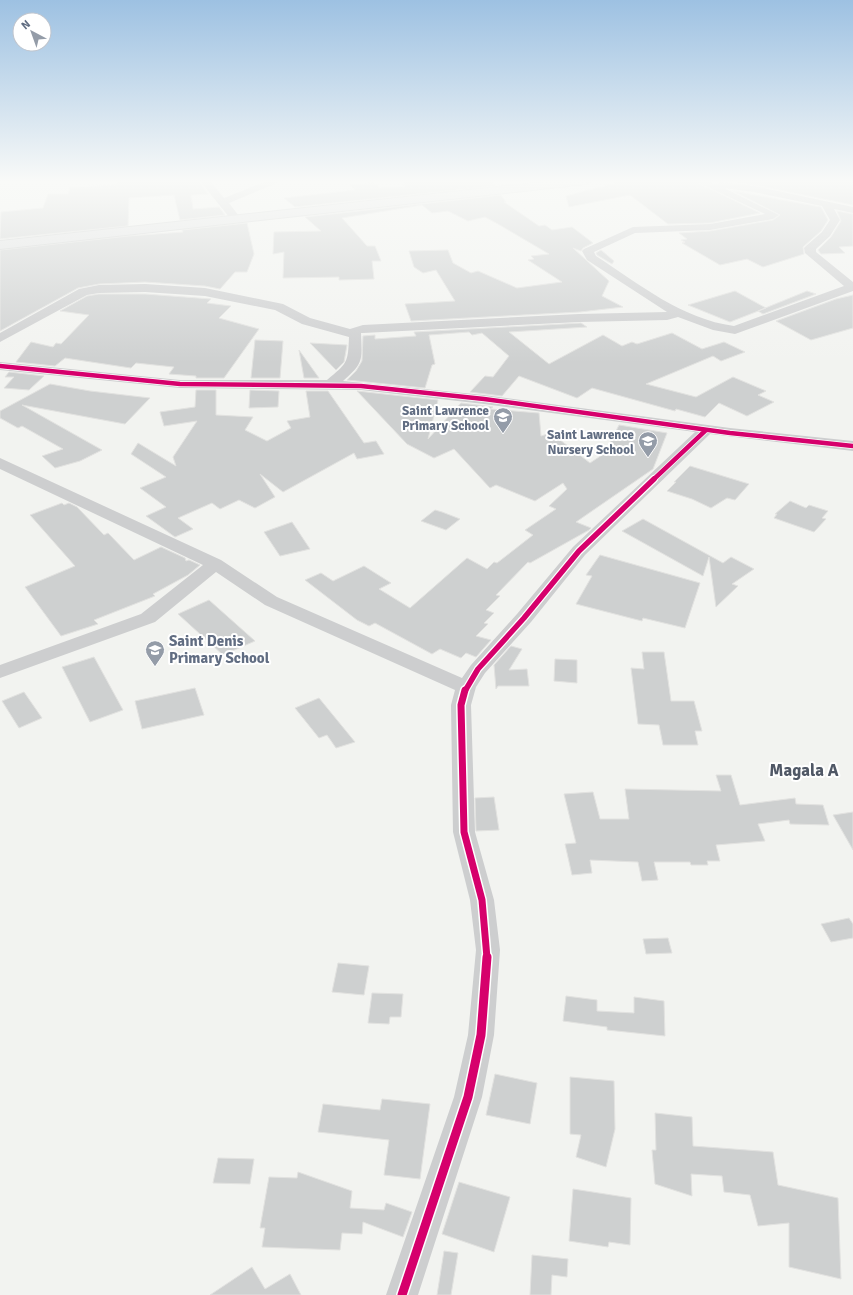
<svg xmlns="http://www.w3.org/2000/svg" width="853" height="1295" viewBox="0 0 853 1295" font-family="Signika,sans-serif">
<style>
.building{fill:#ced0d0;stroke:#e2e2e0}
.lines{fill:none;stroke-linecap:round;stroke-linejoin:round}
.major-casing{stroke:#cdcfcf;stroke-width:2}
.minor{fill:#cdcecf;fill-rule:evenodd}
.major{fill:#e0e1e2;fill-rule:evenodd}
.cycleway-far3-casing{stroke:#fff;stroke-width:6}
.cycleway-far2-casing{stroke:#fff;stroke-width:8}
.cycleway-far1-casing{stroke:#fff;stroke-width:10}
.cycleway-casing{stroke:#fff;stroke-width:12}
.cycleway-far3{stroke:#d6006c;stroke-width:4.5}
.cycleway-far2{stroke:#d6006c;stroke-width:5.5}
.cycleway-far1{stroke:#d6006c;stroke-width:7}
.cycleway{stroke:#d6006c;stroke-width:9}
.labels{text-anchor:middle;stroke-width:4;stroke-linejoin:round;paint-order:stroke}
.far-poi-label{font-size:13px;font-weight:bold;fill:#616d82;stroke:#fff;text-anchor:end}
.poi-label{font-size:15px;font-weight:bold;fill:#616d82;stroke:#fff;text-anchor:start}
.quarter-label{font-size:17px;font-weight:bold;fill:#505866;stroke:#fff}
</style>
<rect width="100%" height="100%" fill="#f2f3f0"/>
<path class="building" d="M117,181H199L208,194L191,195L193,209L219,207L225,215L180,220L174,195L129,198L128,226L0,239L1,212L43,208L48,194H68L70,187L116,185Z
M403,181H492L495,186L295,207L284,198L355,190L350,185L374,182L380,188L405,186Z
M613,181H694L760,213L710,223L668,224L630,195L569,207L566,196L615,183Z
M728,181H853V205L754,185Z
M733,191L821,207L828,220L821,231L803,247L804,254L763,267L747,259L720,265L682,243L685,242L681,240L687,239L679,233L710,231L773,220L780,215Z
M501,195L506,202H504L539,226L545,225L552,230L572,227L593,243L583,248L581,251L573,248L609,281L602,296L623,307L580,312L411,321L405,304L455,301L436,270L423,273L414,267L409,251L448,250L453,263L471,273L478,271L517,288L562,282L528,260L534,259L531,256L549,254L498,224L485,217L468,221L448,211L432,213L422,205L342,218L367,246H375L381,261H372L374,279L339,280V277L283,278L284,252L273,254L274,232L321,231L305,217Z
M837,211L853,214V246L839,247L845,253L821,254L818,250L831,237L841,221Z
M247,223L254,254L247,272H235L220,289L205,286L145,282L99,284L78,288L0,331V250L128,236L183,232L182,230Z
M601,250L614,261L612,264L597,255L596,253Z
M735,291L766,308L730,322L688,305Z
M807,291L816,294L763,314L758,311Z
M99,294H145L211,299L207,303L231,306L219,318L259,329L224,378H196V376L169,374L174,367L136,363L131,368L65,358L55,366L16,362L31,342L53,347L56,343L61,344L89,315L60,311L87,296Z
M853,295V328L811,340L776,321L836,299Z
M581,323L587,327L509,332L549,364L603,335L622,346L632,342L637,344L672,333L702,349L724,342L745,352L721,361L713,356L646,384L696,397L733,377L766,391L758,395L774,402L747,416L719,403L705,417L676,409L675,411L592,388L577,398L519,376L502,396L470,392L485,376L493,377L509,356L482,333L472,335L469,332L429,335L435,364L432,365L425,388L347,380L356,371L362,361L363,336L375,335V339L416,336L414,332Z
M255,340L283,341L280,378H251Z
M310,343L347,345L344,362L336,370Z
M299,350L319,378H304Z
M9,372L44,376L29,390L4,388L14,377H5Z
M50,384L90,391L150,398L125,424L22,405L102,450L80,461L55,468L42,456L63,449L22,426L18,428L0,418V411Z
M196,390H216V415L253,417L245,430L267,441L291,428L287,421L310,417L306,391H328L364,443L376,441L384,454L357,459L354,453L283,492L260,474L275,497L255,508L239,500L220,509L212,503L178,518L193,529L175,537L146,516L166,507L140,488L166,477L131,454L138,443L176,466L173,457L197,421L164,426L160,412L195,407Z
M250,390L279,391L278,407L249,408Z
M357,391L438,400L428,439L461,403L493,407L490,409L539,413L541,436L551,433L590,463L605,453L619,425L667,433L653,469L576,522L591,528L589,530L530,563L528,562L496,595L500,596L486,610L494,613L484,623L488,624L476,636L491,640L476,657L466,653L461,658L440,649L432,654L375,623L369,626L357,620L305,580L321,573L333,581L364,566L391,583L379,589L410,608L467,558L487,569L494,562L497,563L533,535L525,530L556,509L549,506L567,489L563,483L535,501L496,485L490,488L454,449L434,458L407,444Z
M690,466L749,484L735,500L727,498L711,508L692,499L667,491L676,482H674Z
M790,501L806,508L809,505L828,511L822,518L826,519L814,532L774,518L777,514H775Z
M62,503L64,505L69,503L77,507L104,535L108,533L134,560L161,547L185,558L186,561L189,560L200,565L188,575L153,594L155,596L94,620L98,624L61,636L25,587L75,566L30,515Z
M435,510L442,512L460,519L446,530L421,521Z
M643,519L723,563L731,557L754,569L732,584L738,586L716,607L709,557L703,576L622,531Z
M292,522L310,549L280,556L264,532Z
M600,555L700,583L685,628L643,618L642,621L576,604L592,576L586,575Z
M209,600L255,641L223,655L178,614Z
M511,646L522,649L509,670L527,669L529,686H498L496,689L494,665Z
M642,652H664L671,701H694L702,731H695L698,745H663L659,725L638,724L631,668L644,669Z
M94,657L123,710L90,722L62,667Z
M555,659L577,660V683L554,681Z
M195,688L204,715L142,729L135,701Z
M24,692L42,718L19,728L2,701Z
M319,698L355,742L336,748L327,735L319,738L295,708Z
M716,775H731L740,805L795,798L796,804L823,805L829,825L790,824L789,820L758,824L765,841L716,845L720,861H707L708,865H691L690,862H654L658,880L642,881L638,862L590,860L592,873L572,875L565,844L576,843L564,794L593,792L600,819H629L625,789L721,791Z
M494,797L499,830L476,831L475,798Z
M853,812V850L833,815Z
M849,918L853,924V938L831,942L821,924Z
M668,938L672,953L646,954L643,939Z
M338,963L369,966L364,995L332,992Z
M372,993L403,994L401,1017H390L389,1024L368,1023Z
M566,996L597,1000V1011L634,1013V997L664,1001L665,1036L607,1030V1027L563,1021Z
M495,1074L537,1083L530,1124L486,1115Z
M570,1077L614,1081L615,1129L606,1167L576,1157L581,1135L570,1134Z
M382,1099L430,1104L420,1179L384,1175L389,1140L318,1132L323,1104L380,1110Z
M655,1113L692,1117L693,1146L773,1152L778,1185L838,1198L841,1279L789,1267V1223L758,1226L750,1195L724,1192L722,1176L691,1174L692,1196L655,1184L652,1150H656Z
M218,1158L254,1159L250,1184L213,1183Z
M298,1172L352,1191L350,1208L384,1210L386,1203L412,1212L403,1237L363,1222L362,1234L342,1233L340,1250L262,1247L265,1228H260L269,1177L297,1178Z
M459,1182L510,1197L494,1252L442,1234Z
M573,1189L631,1198L630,1245L609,1242L608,1247L569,1241Z
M444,1251L458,1253L451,1295H437Z
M532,1255L568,1259L567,1277L552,1275L551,1295H530Z
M252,1267L265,1289L290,1274L301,1295H210Z"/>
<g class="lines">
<defs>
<path id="major" d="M552,181H591L586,184L0,249V241Z"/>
</defs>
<use href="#major" class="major-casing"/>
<path class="minor" d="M200,181H210L224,198L267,181H282L229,203L242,220L237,223L233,222Z
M695,181H709L716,185L721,182L754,186L853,207V213L834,209L840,220L830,236L816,249V252L853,282V291L735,334L713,330L678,317L667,320L579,322L363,333H361C362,360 364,363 343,381L484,395L730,428L853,441V451L710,434L585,555L531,622L485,673L476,687L471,705L475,832L494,900L500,950L494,1035L482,1097L418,1295H386L454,1097L468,1035L476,950L470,900L453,832L451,705L455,690L265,605L216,572L155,622L0,678V665L141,614L203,565L0,469V458L221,560L277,597L462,678L471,665L517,614L573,547L695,432L484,404L361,390L180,388L0,370V362L180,380H327C347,363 348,364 349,337L302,324L275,310L205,296L145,292L99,293L87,295L0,342V333L79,289L99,285L145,284L205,288L283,304L310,318L350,329L363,325L579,314L667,312L587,260L582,251L584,249L633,227L710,224L765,214ZM724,188L754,192L822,206L830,220L822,232L806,246L804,248L805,253L844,286L734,326C682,319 639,284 596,256L594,252L635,233L710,230L773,219L779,215Z"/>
<use href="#major" class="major"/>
<defs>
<path id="cycleway-far3" d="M0,366L180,384L361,386L484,399L730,433L853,446
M653,480L706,430"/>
<path id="cycleway-far2" d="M465,691L478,669L524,618L579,551L654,479"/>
<path id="cycleway-far1" d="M465,690L461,705L464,832L482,900L487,958"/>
<path id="cycleway" d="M402,1295L468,1097L481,1035L487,957"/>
</defs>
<use href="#cycleway-far3" class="cycleway-far3-casing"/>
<use href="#cycleway-far2" class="cycleway-far2-casing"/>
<use href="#cycleway-far1" class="cycleway-far1-casing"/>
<use href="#cycleway" class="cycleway-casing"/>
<use href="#cycleway-far3" class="cycleway-far3"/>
<use href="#cycleway-far2" class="cycleway-far2"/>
<use href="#cycleway-far1" class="cycleway-far1"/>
<use href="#cycleway" class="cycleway"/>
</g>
<linearGradient id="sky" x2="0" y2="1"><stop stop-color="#9dc1e2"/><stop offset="0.5" stop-color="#f9faf8"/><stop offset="1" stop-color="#f9faf8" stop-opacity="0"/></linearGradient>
<rect width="853" height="363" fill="url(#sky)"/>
<defs>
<symbol id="school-pin" viewBox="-11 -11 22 30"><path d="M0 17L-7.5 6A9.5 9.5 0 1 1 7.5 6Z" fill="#949ca8" stroke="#fff"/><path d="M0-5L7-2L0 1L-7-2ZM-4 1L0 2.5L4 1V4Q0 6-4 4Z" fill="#fff"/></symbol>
</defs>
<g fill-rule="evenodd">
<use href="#school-pin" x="492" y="406" width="22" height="30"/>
<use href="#school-pin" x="637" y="430" width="22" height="30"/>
<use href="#school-pin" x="144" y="639" width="22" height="30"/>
</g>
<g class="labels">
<g class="far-poi-label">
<text x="489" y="415">Saint Lawrence<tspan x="489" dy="15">Primary School</tspan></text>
<text x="634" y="439">Saint Lawrence<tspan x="634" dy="15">Nursery School</tspan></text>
</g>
<g class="poi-label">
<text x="169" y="646">Saint Denis<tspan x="169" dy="17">Primary School</tspan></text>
</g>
<g class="quarter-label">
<text x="804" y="776">Magala A</text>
</g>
</g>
<g transform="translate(32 32) rotate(319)"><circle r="19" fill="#ffffff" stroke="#c0c5cd"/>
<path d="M0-3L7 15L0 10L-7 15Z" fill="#949ca8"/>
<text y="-6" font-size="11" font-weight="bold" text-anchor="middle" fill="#616d82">N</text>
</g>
</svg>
